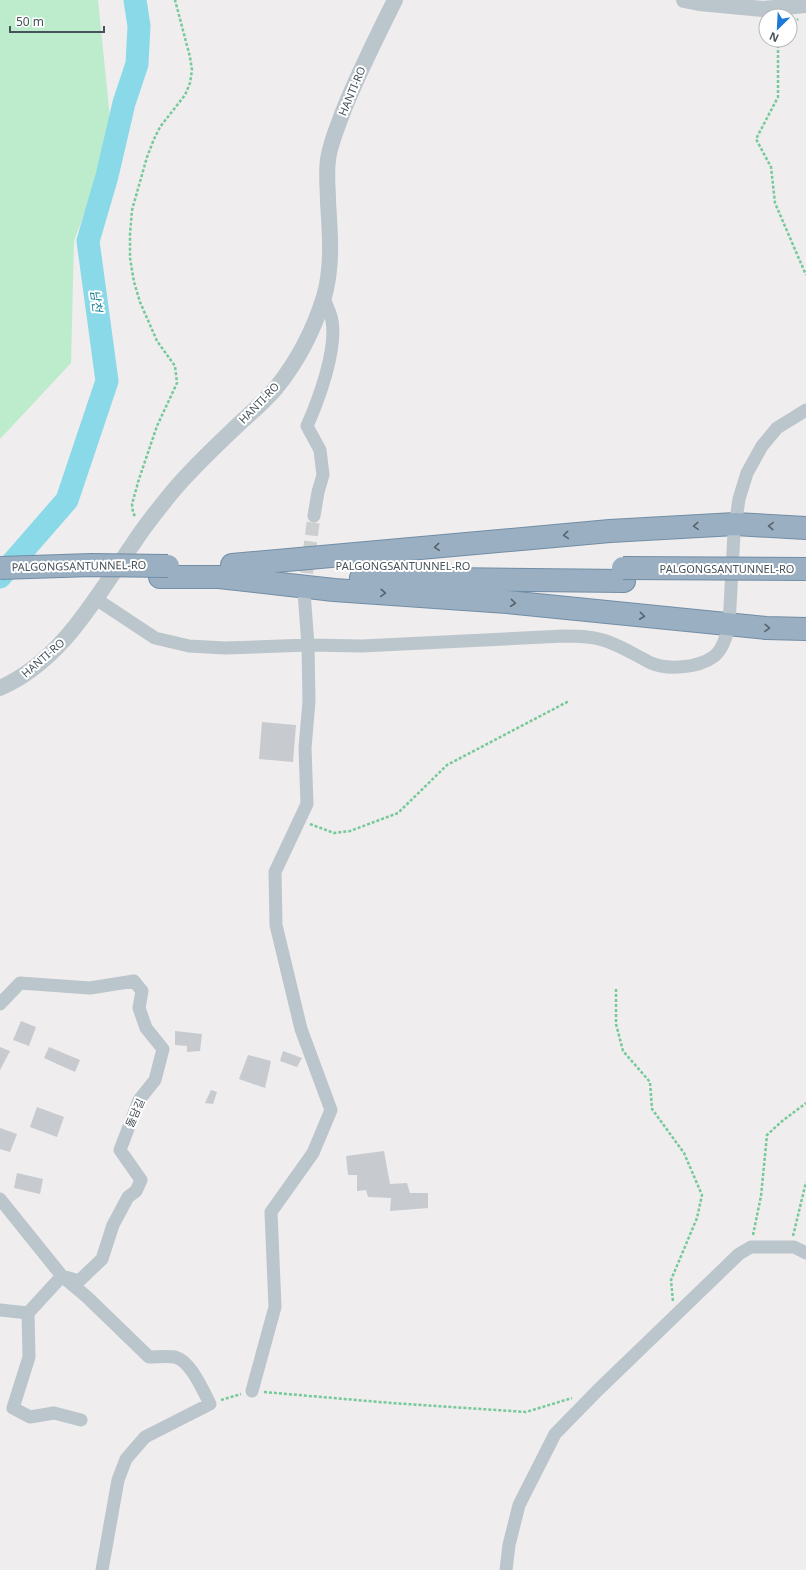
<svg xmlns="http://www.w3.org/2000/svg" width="806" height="1570" viewBox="0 0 806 1570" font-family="'Noto Sans','Noto Sans KR',sans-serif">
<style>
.green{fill:#bceccc}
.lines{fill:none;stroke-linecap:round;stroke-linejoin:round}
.river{stroke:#8ad9e8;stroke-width:23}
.building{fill:#c7cacf}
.minor-tunnel{stroke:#cdcecf;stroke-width:13;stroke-dasharray:13 6;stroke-linecap:butt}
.trunk-casing{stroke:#718da6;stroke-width:24}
.path{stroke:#75c99b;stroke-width:2.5;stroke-dasharray:3 2;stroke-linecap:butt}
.minor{stroke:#bbc5cc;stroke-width:13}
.tertiary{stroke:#bbc5cc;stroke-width:16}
.trunk{stroke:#9ab0c2;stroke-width:22}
.trunk-bridge-casing{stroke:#718da6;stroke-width:24;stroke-linecap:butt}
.trunk-bridge{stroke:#9ab0c2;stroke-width:22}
.oneway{stroke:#57646e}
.labels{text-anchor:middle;stroke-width:4;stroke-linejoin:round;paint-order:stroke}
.street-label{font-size:11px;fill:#465159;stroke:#fff}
.water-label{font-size:12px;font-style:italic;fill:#117e93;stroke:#fff}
</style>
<rect width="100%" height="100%" fill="#efeded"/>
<path class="green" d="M0,0H98L112,138L74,241L71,363L0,439Z"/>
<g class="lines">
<path class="river" d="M0,577L67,500L107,381L88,241L107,176L124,103L137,64L139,26L135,0"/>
</g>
<path class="building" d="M262,722L296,725L293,762L259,759Z
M21,1021L36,1027L29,1046L13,1040Z
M175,1031L202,1034L200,1051L187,1052V1046L175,1045Z
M0,1047L10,1051L0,1070Z
M49,1047L80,1060L75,1072L44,1058Z
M283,1051L302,1058L297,1067L280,1061Z
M248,1055L271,1061L265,1088L239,1079Z
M211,1090L217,1092L213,1104L205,1103Z
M37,1107L64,1117L57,1137L30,1127Z
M0,1128L17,1134L10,1152L0,1149Z
M384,1151L390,1184L407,1183L410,1193H428V1208L390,1211L391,1198L368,1197L366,1190L357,1191V1175H348L346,1156Z
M17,1173L43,1179L40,1194L14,1188Z"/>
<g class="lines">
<path class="minor-tunnel" d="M304,592L314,516"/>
<defs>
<path id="trunk" d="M232,565L610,531L735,524L806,528
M160,577H233
M219,577L334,590L507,602L766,628L806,629
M361,578L624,581"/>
</defs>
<use href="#trunk" class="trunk-casing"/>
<path class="path" d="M790,27L798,19
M778,40V97L756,139L771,167L775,203L806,275
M135,516L133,513L132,504L139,479L157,426L177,383L175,366L157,341L140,302L134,282L130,258V234L132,210L147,157L154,139L160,127L185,95L190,83L192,70L190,57L175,0
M310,824L334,833L350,831L398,813L447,765L569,701
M616,989V1024L623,1051L650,1082L652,1109L684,1153L702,1195L697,1218L671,1280L673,1302
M753,1235L761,1196L767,1135L781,1122L806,1103
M793,1236L806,1182
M264,1392L391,1403L526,1412L572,1398
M221,1400L241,1394"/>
<path class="minor" d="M314,516L318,492L323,475L320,450L307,426C319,399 337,350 332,321C331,313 326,305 324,298
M96,599L155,638L189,646L225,648L308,645L362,646L564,636C577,636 590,636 603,640C620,645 635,655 651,663C667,670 698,668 713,657C722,651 727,635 729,625L734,533L739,499L747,473L762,446L777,428L806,410
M0,1004L20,983L90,988L134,981L142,991L139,1008L146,1028L163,1049L155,1080L139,1100L120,1150L141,1180L136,1191L128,1197L113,1225L102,1259L79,1281L62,1276L28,1313L0,1310
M0,1199L62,1276L87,1297L149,1357C157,1357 167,1356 175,1357C191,1361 203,1391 210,1404L145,1437L126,1459L118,1480L102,1570
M28,1313L29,1357L13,1408L30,1417L54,1413L81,1420
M252,1391L275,1307L271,1212L313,1153L331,1110L301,1029L276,925L275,872L307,804L305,748L309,701L308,645L304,592
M506,1570L509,1545L519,1505L555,1434L597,1391L739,1254L751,1247H794L806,1253"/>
<path class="tertiary" d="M684,0L699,3L763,9L806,5
M0,688C63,660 95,598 133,544C145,525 159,508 173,491C194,466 217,445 240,423C252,412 265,401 276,388C297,362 314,329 324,297C333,266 330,233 328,202C328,188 326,174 328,160C330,143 338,126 344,109C359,72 377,36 395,0"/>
<use href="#trunk" class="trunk"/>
<defs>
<path id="trunk-bridge" d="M0,568L92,565L168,566
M623,568L806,569"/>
</defs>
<use href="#trunk-bridge" class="trunk-bridge-casing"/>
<use href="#trunk-bridge" class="trunk-bridge"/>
</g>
<defs><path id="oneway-chevron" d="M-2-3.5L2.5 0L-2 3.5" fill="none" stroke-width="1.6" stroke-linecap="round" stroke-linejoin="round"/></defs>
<g class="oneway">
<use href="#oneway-chevron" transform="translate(696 526) rotate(177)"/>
<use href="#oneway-chevron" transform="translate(771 526) rotate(-177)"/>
<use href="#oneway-chevron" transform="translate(566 535) rotate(175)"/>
<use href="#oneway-chevron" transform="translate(437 547) rotate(175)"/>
<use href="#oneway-chevron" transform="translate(383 593) rotate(4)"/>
<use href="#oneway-chevron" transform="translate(513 603) rotate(6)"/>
<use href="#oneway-chevron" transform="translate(642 616) rotate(6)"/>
<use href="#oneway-chevron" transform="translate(767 628) rotate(3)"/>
</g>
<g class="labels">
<g class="street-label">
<text transform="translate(352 91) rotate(-67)" y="4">HANTI-RO</text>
<text transform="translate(259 403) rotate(-46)" y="4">HANTI-RO</text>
<text transform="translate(79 566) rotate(-1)" y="4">PALGONGSANTUNNEL-RO</text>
<text x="403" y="570">PALGONGSANTUNNEL-RO</text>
<text x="727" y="573">PALGONGSANTUNNEL-RO</text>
<text transform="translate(43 658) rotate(-41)" y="4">HANTI-RO</text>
<text transform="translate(135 1113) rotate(-66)" y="4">돌담길</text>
</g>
<g class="water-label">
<text transform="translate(96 301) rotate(82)" y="4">남천</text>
</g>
</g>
<g transform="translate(778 28) rotate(204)"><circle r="19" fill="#ffffff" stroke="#b5b9bd"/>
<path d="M0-3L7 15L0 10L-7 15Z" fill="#1f79d7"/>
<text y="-6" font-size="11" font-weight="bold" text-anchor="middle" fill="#465159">N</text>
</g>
<path d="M10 26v6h94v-6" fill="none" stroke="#465159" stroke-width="2"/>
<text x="16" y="26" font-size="12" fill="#465159" stroke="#ffffff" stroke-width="3" paint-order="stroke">50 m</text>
</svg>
